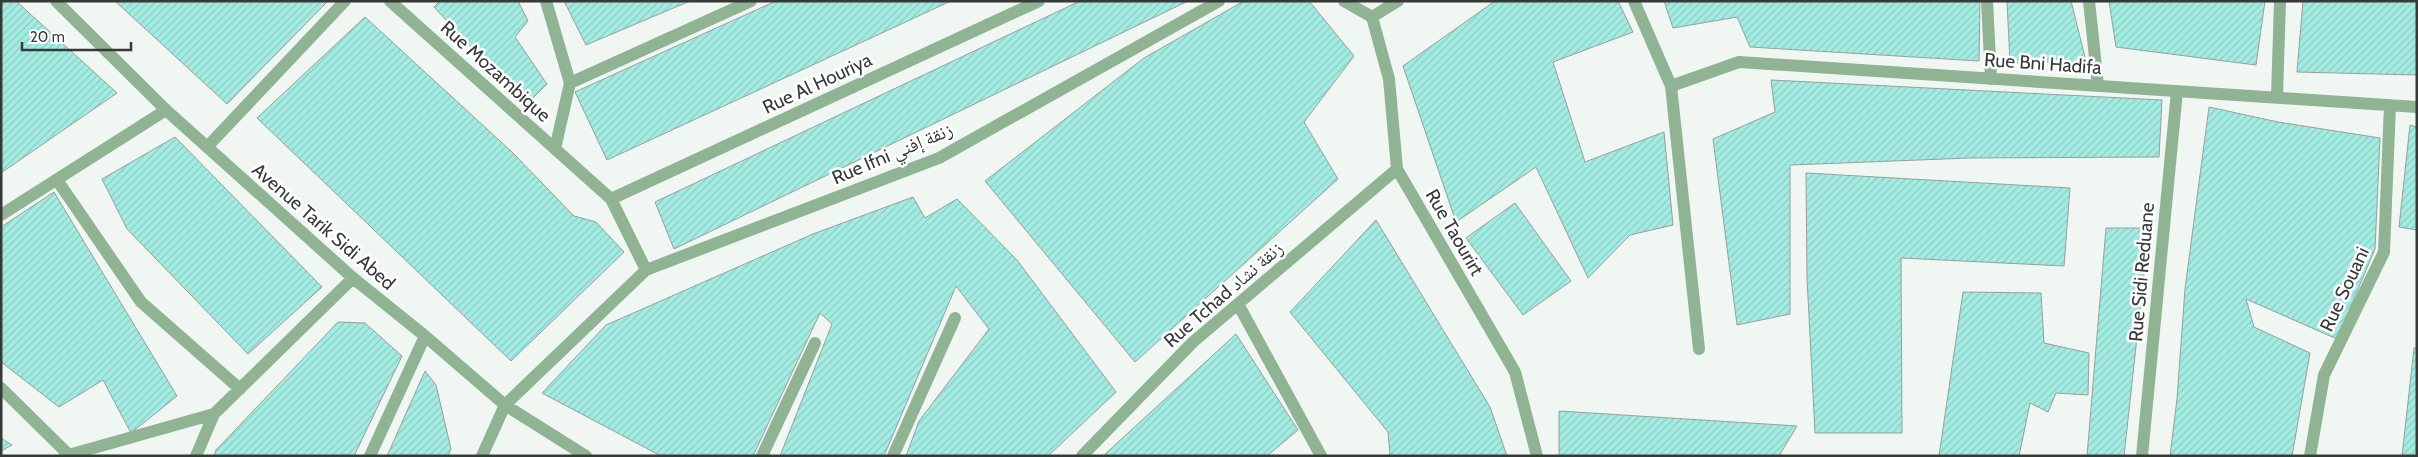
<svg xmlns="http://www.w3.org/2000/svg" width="2418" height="457" viewBox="0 0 2418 457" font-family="Cabin,'Noto Naskh Arabic',sans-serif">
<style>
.building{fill:url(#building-hatch);stroke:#979f9d}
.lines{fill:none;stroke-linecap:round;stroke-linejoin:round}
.minor{stroke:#8fb393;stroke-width:12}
.labels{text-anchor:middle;stroke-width:5;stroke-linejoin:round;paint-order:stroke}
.street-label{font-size:19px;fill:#383a39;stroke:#fff}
</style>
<defs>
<pattern id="building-hatch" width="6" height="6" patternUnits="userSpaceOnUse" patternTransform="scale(1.25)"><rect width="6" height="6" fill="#a3ece2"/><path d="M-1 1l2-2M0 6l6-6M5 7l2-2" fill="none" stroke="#8dcbc3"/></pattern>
</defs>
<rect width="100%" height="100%" fill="#f0f7f3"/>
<path class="building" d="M1,1H16L117,93L1,173Z
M115,1H328L227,104Z
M440,1H518L528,21L515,37L547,84L525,106L434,7Z
M564,1H690L586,45Z
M776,1H951L607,160L575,92Z
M1080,1H1188L674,249L655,202Z
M1244,1H1309L1354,56L1304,122L1338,179L1135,362L985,181L1144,58Z
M1495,1H1618L1633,32L1553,62L1585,162L1664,132L1673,225L1630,235L1588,278L1536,167L1456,222L1403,66Z
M1664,1H1980L1979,61L1750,47L1737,17L1673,28Z
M2007,1H2071L2086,61L2010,63Z
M2109,1H2265L2256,65L2116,47Z
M2303,1H2417V75L2297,72Z
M365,17L512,152L574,216L596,222L624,252L511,361L257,118Z
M1771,80L2162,100L2159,157L1970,158L1790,165V314L1737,325L1713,139L1775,112Z
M2209,107L2278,122L2380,138L2375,249L2337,339L2246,299L2254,327L2310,353L2292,456H2170L2177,399L2185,289Z
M2410,125L2417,127V230L2399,227Z
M175,137L322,287L248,354L127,229L102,179Z
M1806,173L2070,188L2064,266L1901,258L1902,433H1815L1807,278Z
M54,192L177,396L131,433L103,380L59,407L1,362V227Z
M913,197L925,218L957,199L1017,260L1116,392L1048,456H906L919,421L989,329L956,286L884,456H780L832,324L820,313L753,456H661L542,393L606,325L813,234Z
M1515,203L1571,281L1523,315L1466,238Z
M1376,220L1490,407L1507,456H1390L1388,432L1290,312Z
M2106,228H2149L2124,456H2087Z
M1963,292L2041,293L2044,343L2089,353L2088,395L2056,393L2048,412L2030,403L2019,456H1939Z
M338,322L365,323L402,356L354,456H214L216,450Z
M1236,334L1298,430L1267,456H1103Z
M2414,348H2417V456H2402Z
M425,371L436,385L451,449L448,456H387Z
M1559,411L1797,426L1779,456H1559Z
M1,438L12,445L1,451Z"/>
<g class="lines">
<path class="minor" d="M56,1L166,110L353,278L425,336L505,405L586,456
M390,1L611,199L646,270
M546,1L570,83L555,149
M1344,1L1372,17
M1634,1L1671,86L1699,349
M1987,1L1991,79
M2089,1L2098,86
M1372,17L1389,79L1397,169L1515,372L1537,456
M1372,17L1398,1
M570,83L751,1
M1671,86L1739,62L2417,107
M2277,97L2280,1
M207,147L345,1
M57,180L141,302L240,389
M611,199L1039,1
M1,215L166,110
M1238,304L1321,456
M1,388L69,455
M65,456L214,414L353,278
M196,456L214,414
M370,456L425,336
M482,456L505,405L646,270L939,158L1219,1
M762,456L815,343
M893,456L955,318
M1082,456L1193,342L1397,169
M2142,456L2177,91
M2310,456L2324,375L2384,252L2390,105"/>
</g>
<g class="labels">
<g class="street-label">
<text transform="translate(2043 63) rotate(4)" y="7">Rue Bni Hadifa</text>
<text transform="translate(496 71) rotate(42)" y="7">Rue Mozambique</text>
<text transform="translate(817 83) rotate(-25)" y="7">Rue Al Houriya</text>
<text transform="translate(892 153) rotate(-23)" y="7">Rue Ifni زنقة إفني</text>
<text transform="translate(324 226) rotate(41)" y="7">Avenue Tarik Sidi Abed</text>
<text transform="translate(1455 232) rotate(60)" y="7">Rue Taourirt</text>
<text transform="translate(2141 272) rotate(-85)" y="7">Rue Sidi Reduane</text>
<text transform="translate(2344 289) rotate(-65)" y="7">Rue Souani</text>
<text transform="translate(1223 294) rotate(-41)" y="7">Rue Tchad زنقة نشاد</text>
</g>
</g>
<rect width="2418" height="457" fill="none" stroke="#383a39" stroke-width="5"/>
<path d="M22 42v8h109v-8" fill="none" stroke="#383a39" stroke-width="2.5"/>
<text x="30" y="42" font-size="15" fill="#383a39" stroke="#ffffff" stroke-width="4" paint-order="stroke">20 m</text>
</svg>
